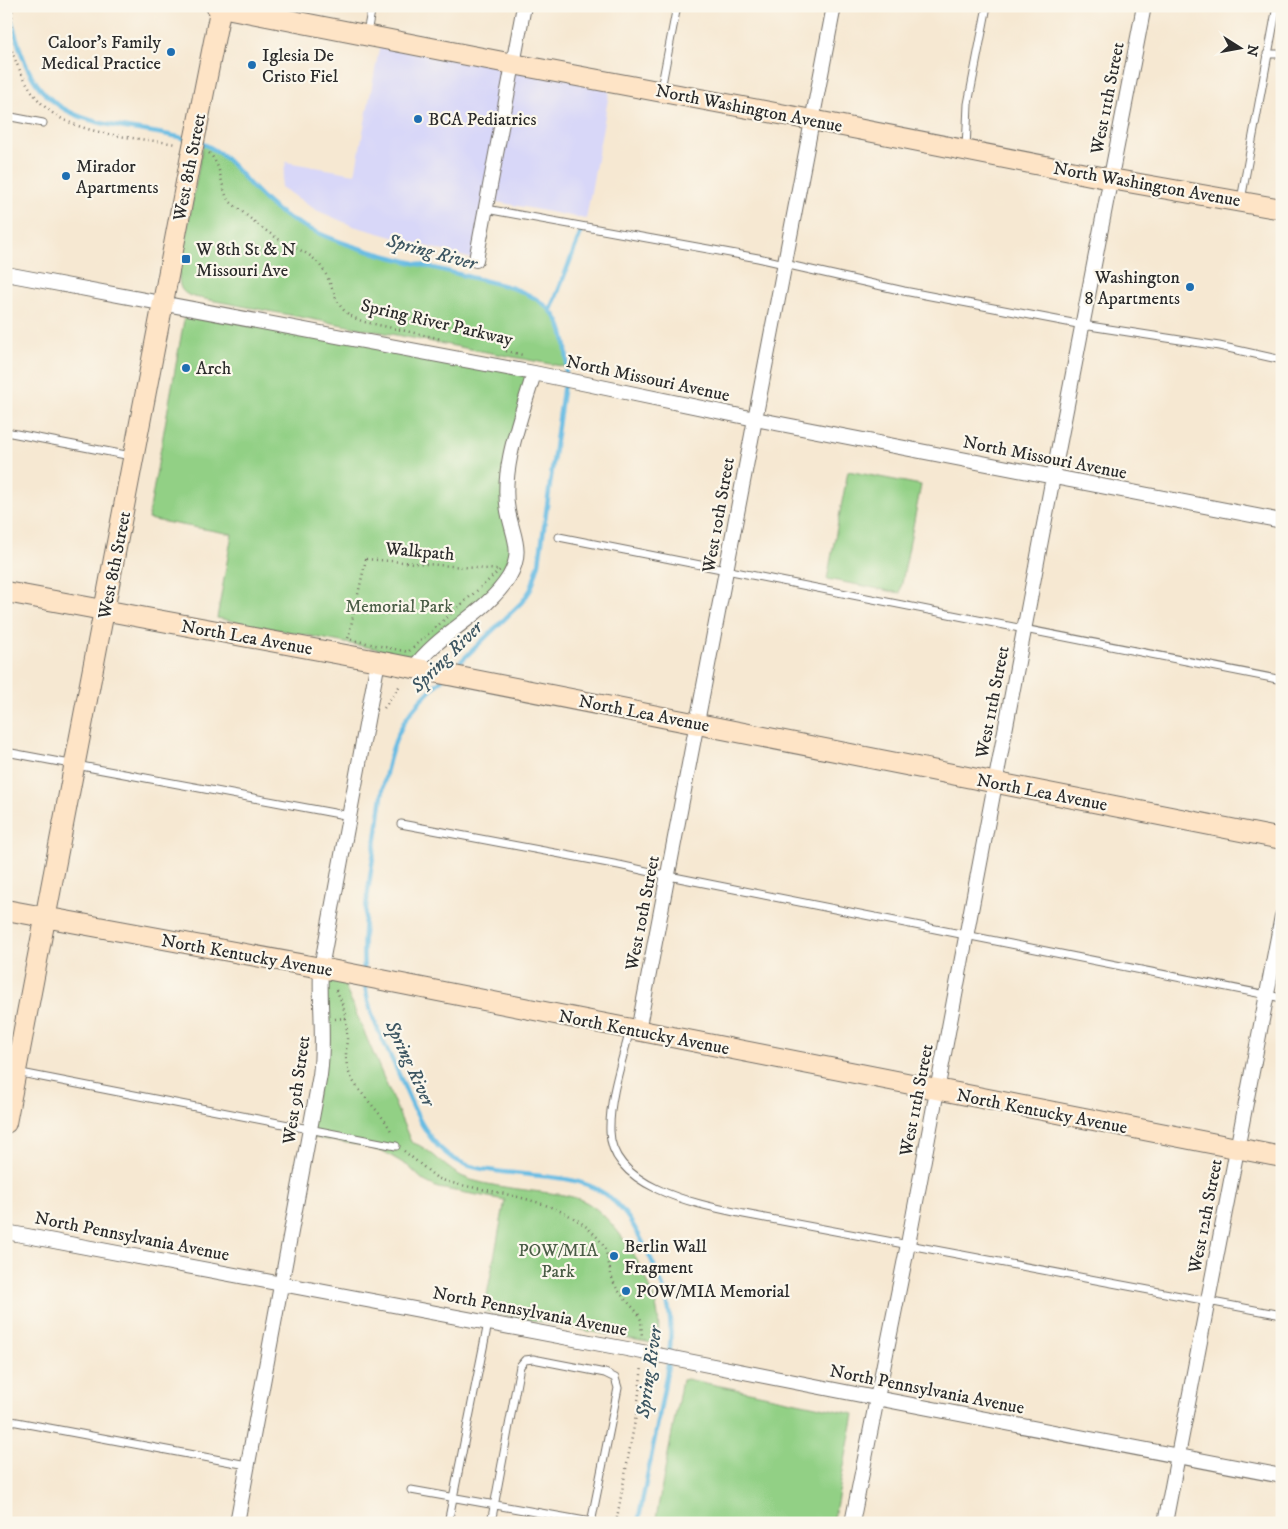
<svg xmlns="http://www.w3.org/2000/svg" width="1288" height="1529" viewBox="0 0 1288 1529" font-family="'IM FELL DW Pica',serif">
<style>
.built{fill:#d8d7f8}
.green{fill:#92d085;stroke:#5e7e58}
.lines{fill:none;stroke-linecap:round;stroke-linejoin:round}
.stream{stroke:#67bce3;stroke-width:4.5}
.lane-casing{stroke:#726d65;stroke-width:9}
.street-casing{stroke:#726d65;stroke-width:16}
.secondary-casing{stroke:#726d65;stroke-width:22}
.path{stroke:#726d65;stroke-width:2.5;stroke-dasharray:1 4;stroke-linecap:butt}
.lane{stroke:#fff;stroke-width:7}
.street{stroke:#fff;stroke-width:14}
.secondary{stroke:#fee4c6;stroke-width:20}
.secondary-bridge-casing{stroke:#726d65;stroke-width:22;stroke-linecap:butt}
.secondary-bridge{stroke:#fee4c6;stroke-width:20}
.poi-dot{fill:#1f6fb2;stroke:#fbf7ec;stroke-width:2}
.labels{text-anchor:middle;stroke-width:4.5;stroke-linejoin:round;paint-order:stroke}
.poi-label{font-size:18px;fill:#2b2b2b;stroke:#fbf7ec;text-anchor:start}
.street-label{font-size:18px;fill:#2b2b2b;stroke:#fbf7ec}
.park-label{font-size:18px;fill:#4a5d46;stroke:#fbf7ec}
.water-label{font-size:19px;font-style:italic;fill:#3d5662;stroke:#fbf7ec}
</style>
<rect width="100%" height="100%" fill="#fbf7ec"/>
<filter id="ink" filterUnits="userSpaceOnUse"><feTurbulence type="fractalNoise" baseFrequency=".02" numOctaves="2"/><feDisplacementMap in="SourceGraphic" scale="10" xChannelSelector="R" yChannelSelector="G"/><feConvolveMatrix kernelMatrix="1 2 1 2 8 2 1 2 1" color-interpolation-filters="sRGB"/></filter>
<filter id="wash" filterUnits="userSpaceOnUse"><feTurbulence type="fractalNoise" baseFrequency=".0096" numOctaves="4" result="noise"/><feDisplacementMap in="SourceGraphic" scale="20" xChannelSelector="R" yChannelSelector="G"/><feGaussianBlur stdDeviation="1.12" result="paint"/><feColorMatrix in="noise" values="0 0 0 0 0 0 0 0 0 0 0 0 0 0 0 0 0 1.4 0 .05"/><feComposite in="paint" operator="in"/></filter>
<g filter="url(#wash)">
<rect width="100%" height="100%" fill="#f6e8d2"/>
<path class="built" d="M381,39L611,83L586,219L487,200L476,260L353,226L316,210L281,187L286,162L355,174Z"/>
<path class="green" d="M203,144C240,163 259,201 295,222C345,250 406,260 460,274C488,282 531,288 551,310C564,325 569,347 566,367L194,297C180,293 179,286 179,274Z
M186,309L534,373L511,460L516,538L508,577L424,655H408L217,618L232,534L148,519Z
M848,471L921,485L900,593L827,579Z
M321,968L349,974L345,987L411,1142C434,1149 445,1172 471,1180C489,1185 508,1188 526,1190C544,1193 562,1193 579,1199C611,1210 645,1268 654,1299C659,1313 660,1330 657,1344L484,1311L505,1200L438,1188L424,1181L408,1166L386,1153L360,1145L309,1137L320,1075Z
M687,1379L854,1414L833,1523H655L682,1380Z"/>
<g class="lines">
<path class="stream" d="M7,6C14,27 18,49 28,69C59,134 132,123 190,140
M200,143C225,151 239,174 257,192C267,203 282,215 296,222C346,250 406,260 462,275C491,283 527,287 549,309C564,323 566,343 567,362L539,563L531,589L523,601L453,669
M551,310L581,232
M364,972C361,925 370,878 377,832C382,797 385,760 401,728C410,709 427,694 442,679
M365,982C367,1013 384,1042 397,1070C411,1101 424,1143 456,1160C470,1168 487,1170 503,1172C575,1180 610,1174 645,1247C656,1268 668,1294 670,1318C673,1349 665,1381 660,1411C653,1449 645,1486 638,1523"/>
</g>
</g>
<g filter="url(#ink)">
<g class="lines">
<defs>
<path id="lane" d="M367,33L372,6
M1267,54H1282
M661,89L677,6
M6,116L43,123
M966,149L968,104L987,6
M1241,200L1277,6
M486,209L758,258L904,291L1083,325L1219,346L1282,360
M6,432L131,456
M559,537L1282,680
M6,752L350,816
M401,824L619,865L669,876L1282,998
M630,1030C622,1061 609,1099 610,1131C611,1189 701,1205 744,1214L1282,1315
M16,1072L396,1146
M6,1420L247,1465
M411,1490L591,1522
M448,1523L488,1323
M491,1523L520,1366L525,1360L533,1359L605,1373L615,1378L618,1388L591,1523"/>
<path id="street" d="M476,260L524,6
M6,274L534,373L755,419L1282,521
M413,669C439,632 485,615 509,577C524,551 513,537 508,511C500,468 522,415 534,373
M638,1031C705,690 769,348 834,6
M6,1232L627,1349L876,1398L1282,1476
M237,1523L320,1075C325,1039 319,1004 321,968L378,661
M852,1523L908,1244L1053,477L1144,6
M1165,1523L1282,916"/>
<path id="secondary" d="M216,6L513,64L812,120L1111,179L1282,209
M197,127L221,6
M6,592L378,661L1282,839
M6,910L321,968L1282,1157
M6,1123L191,156"/>
</defs>
<use href="#lane" class="lane-casing"/>
<use href="#street" class="street-casing"/>
<use href="#secondary" class="secondary-casing"/>
<path class="path" d="M12,6C13,19 9,38 11,48C14,58 18,67 23,76C31,92 42,107 57,116C90,136 139,138 176,144
M209,153C222,166 220,184 228,200C245,214 262,229 280,240C294,248 309,252 319,264C338,287 329,311 365,322L442,339
M506,351L523,355
M366,559L500,570L408,652L348,639Z
M384,708L401,684
M336,990C345,1006 347,1021 347,1039C346,1049 345,1059 348,1070C355,1092 382,1111 392,1133
M335,1019L346,1018
M404,1151L437,1178L448,1182C497,1194 569,1199 601,1242C610,1255 608,1272 615,1285C621,1297 632,1305 639,1315L641,1320L642,1338
M616,1523L637,1410L642,1366"/>
<use href="#lane" class="lane"/>
<use href="#street" class="street"/>
<use href="#secondary" class="secondary"/>
<defs>
<path id="secondary-bridge" d="M191,156L197,127"/>
</defs>
<use href="#secondary-bridge" class="secondary-bridge-casing"/>
<use href="#secondary-bridge" class="secondary-bridge"/>
</g>
</g>
<g class="poi-dot">
<circle cx="171" cy="52" r="5"/>
<circle cx="252" cy="65" r="5"/>
<circle cx="418" cy="119" r="5"/>
<circle cx="66" cy="176" r="5"/>
<rect x="181" y="254" width="10" height="10" rx="2.5"/>
<circle cx="1190" cy="287" r="5"/>
<circle cx="186" cy="368" r="5"/>
<circle cx="614" cy="1256" r="5"/>
<circle cx="626" cy="1291" r="5"/>
</g>
<g class="labels">
<g class="poi-label">
<text x="161" y="48" text-anchor="end">Caloor's Family<tspan x="161" dy="21">Medical Practice</tspan></text>
<text x="262" y="61">Iglesia De<tspan x="262" dy="21">Cristo Fiel</tspan></text>
<text x="428" y="125">BCA Pediatrics</text>
<text x="76" y="172">Mirador<tspan x="76" dy="21">Apartments</tspan></text>
<text x="196" y="255">W 8th St &amp; N<tspan x="196" dy="21">Missouri Ave</tspan></text>
<text x="1180" y="283" text-anchor="end">Washington<tspan x="1180" dy="21">8 Apartments</tspan></text>
<text x="196" y="374">Arch</text>
<text x="624" y="1252">Berlin Wall<tspan x="624" dy="21">Fragment</tspan></text>
<text x="636" y="1297">POW/MIA Memorial</text>
</g>
<g class="street-label">
<text transform="translate(1107 98) rotate(-79)" y="6">West 11th Street</text>
<text transform="translate(749 108) rotate(11)" y="6">North Washington Avenue</text>
<text transform="translate(189 167) rotate(-79)" y="6">West 8th Street</text>
<text transform="translate(1147 184) rotate(10)" y="6">North Washington Avenue</text>
<text transform="translate(437 322) rotate(13)" y="6">Spring River Parkway</text>
<text transform="translate(648 378) rotate(12)" y="6">North Missouri Avenue</text>
<text transform="translate(1045 457) rotate(11)" y="6">North Missouri Avenue</text>
<text transform="translate(718 515) rotate(-80)" y="6">West 10th Street</text>
<text transform="translate(420 551) rotate(5)" y="6">Walkpath</text>
<text transform="translate(114 565) rotate(-79)" y="6">West 8th Street</text>
<text transform="translate(247 637) rotate(10)" y="6">North Lea Avenue</text>
<text transform="translate(992 702) rotate(-79)" y="6">West 11th Street</text>
<text transform="translate(644 713) rotate(11)" y="6">North Lea Avenue</text>
<text transform="translate(1042 792) rotate(11)" y="6">North Lea Avenue</text>
<text transform="translate(642 913) rotate(-79)" y="6">West 10th Street</text>
<text transform="translate(247 955) rotate(10)" y="6">North Kentucky Avenue</text>
<text transform="translate(644 1032) rotate(11)" y="6">North Kentucky Avenue</text>
<text transform="translate(296 1090) rotate(-82)" y="6">West 9th Street</text>
<text transform="translate(916 1100) rotate(-79)" y="6">West 11th Street</text>
<text transform="translate(1042 1111) rotate(11)" y="6">North Kentucky Avenue</text>
<text transform="translate(1205 1216) rotate(-79)" y="6">West 12th Street</text>
<text transform="translate(132 1236) rotate(11)" y="6">North Pennsylvania Avenue</text>
<text transform="translate(530 1311) rotate(11)" y="6">North Pennsylvania Avenue</text>
<text transform="translate(927 1389) rotate(11)" y="6">North Pennsylvania Avenue</text>
</g>
<g class="park-label">
<text x="399" y="612">Memorial Park</text>
<text x="558" y="1256">POW/MIA<tspan x="558" dy="21">Park</tspan></text>
</g>
<g class="water-label">
<text transform="translate(432 251) rotate(15)" y="7">Spring River</text>
<text transform="translate(446 656) rotate(-45)" y="7">Spring River</text>
<text transform="translate(411 1063) rotate(65)" y="7">Spring River</text>
<text transform="translate(648 1372) rotate(-82)" y="7">Spring River</text>
</g>
</g>
<rect width="1288" height="1529" fill="none" stroke="#fbf7ec" stroke-width="25"/>
<g transform="translate(1240 48) rotate(101)" stroke="#fbf7ec" stroke-width="4" paint-order="stroke">
<path d="M0-4L9 19L0 12L-9 19Z" fill="#2b2b2b"/>
<text y="-8" font-size="14" font-weight="bold" text-anchor="middle" fill="#2b2b2b">N</text>
</g>
</svg>
